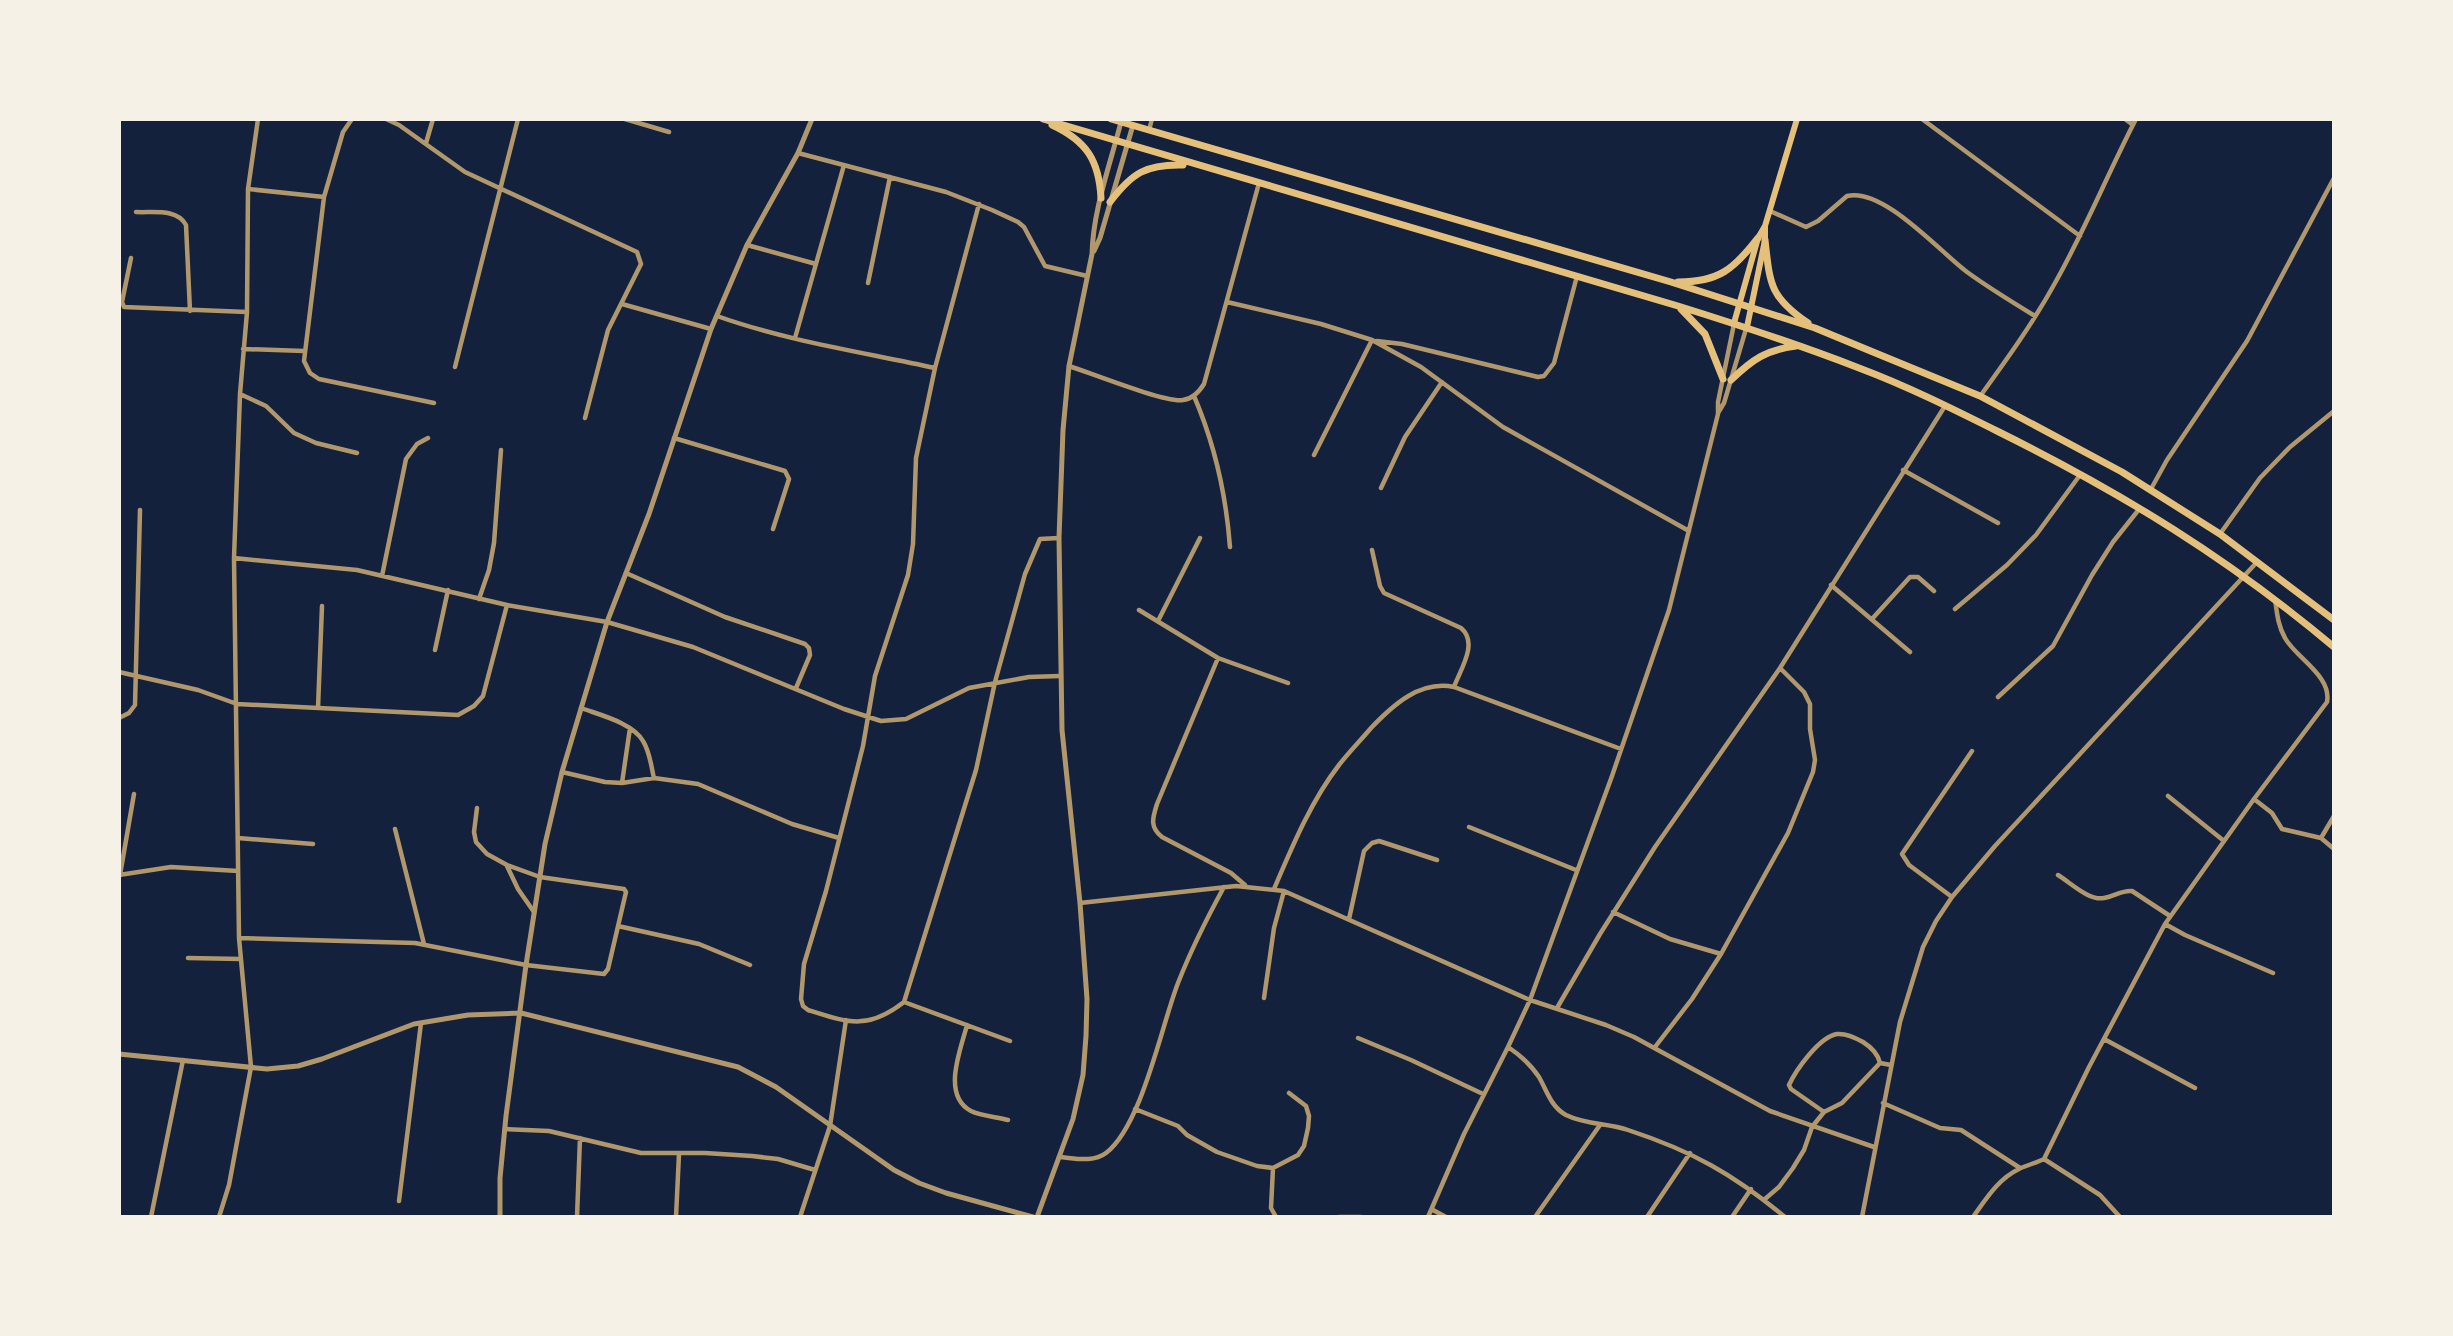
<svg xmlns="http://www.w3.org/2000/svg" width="2453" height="1336" viewBox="0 0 2453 1336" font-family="Rubik,sans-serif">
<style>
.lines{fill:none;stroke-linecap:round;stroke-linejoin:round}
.minor{stroke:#b1986c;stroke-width:4.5}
.tertiary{stroke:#b1986c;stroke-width:5}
.secondary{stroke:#e5c07b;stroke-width:6}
.primary{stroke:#e5c07b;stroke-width:7}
</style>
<rect width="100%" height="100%" fill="#14213d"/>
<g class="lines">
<path class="minor" d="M352,119L343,132L324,197L304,361L310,373L319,379L434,403
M386,119L399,125L465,172L637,252L641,264L608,330L585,418
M625,119L669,132
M1922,119L2080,236
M2125,119L2133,125
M1149,130L1152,119
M426,143L433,119
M798,153L946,192L992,210L1018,222L1024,227L1045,266L1087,276
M248,189L324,197
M979,204L935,368L916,458L913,544L908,575L875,676L863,746L826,891L804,964L801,999L803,1006L808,1010C849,1023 868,1030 904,1002L976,770L995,682L1025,574L1040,539L1059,538
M1770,211L1806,227L1818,221L1847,196C1883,187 1939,251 1967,272C1989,288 2012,302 2035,316
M136,212C153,213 177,208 186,225L190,311
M747,245L816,264
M131,258L122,302L124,307L247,312
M868,283L890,177
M1227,302L1321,324L1372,340L1421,367L1503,427L1689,531
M622,304L711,329
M717,316C787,341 862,352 935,368
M795,338L844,165
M1377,341L1402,344L1538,377L1544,376L1554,363L1577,276
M243,349L304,351
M1069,366C1091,373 1165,403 1183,400C1193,399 1199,392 1204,384L1259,183
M455,367L518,119
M240,394L266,406L294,433L316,443L357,453
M1981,395C2007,359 2033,323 2055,283C2085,230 2108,173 2136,119
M1194,396C1215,445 1226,494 1230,547
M1718,413L1724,403L1746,329
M674,438L785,471L789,479L773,529
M1314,455L1372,340
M1903,470L1998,523
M1381,488L1405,437L1442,382
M2151,489L2167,460L2247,341L2334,178
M2220,534L2260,478L2290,447L2334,411
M1372,550L1380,586L1384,593L1461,628C1479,643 1460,670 1454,687
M234,558L357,570L507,605L607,622L693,647L844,709L881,721L906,719L969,688L1029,677L1060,676
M626,573L725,617L805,644L809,648L810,655L796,688
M382,576L406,459L417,444L428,438
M1831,585L1910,652
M479,599L489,570L494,543L501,450
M1955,609L2007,565L2036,535L2080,475
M1139,610L1218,658L1288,683
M1872,619L1910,577H1918L1934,591
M1158,621L1200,538
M435,650L448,590
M1218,658L1157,804C1153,817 1149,827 1162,837L1231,873L1245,885
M119,672L198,690L237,704L458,715L474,706L483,696L507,605
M1998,697L2053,646L2092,575L2113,542L2140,508
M318,708L322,606
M581,708C600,715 633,723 643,741C650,752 651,766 654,778
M119,718L129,713L135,705L140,510
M562,772L605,782L622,783L654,778L698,784L792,824L839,838
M622,783L630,728
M2168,796L2224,841
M2254,799L2272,813L2282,829L2321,838L2334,816
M1469,827L1576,870
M395,829L424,944
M238,838L313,844
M2321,838L2334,849
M507,866L518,889L534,912
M119,875L171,867L238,871
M120,875L134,794
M2058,875C2071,883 2089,901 2104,898C2115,896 2122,890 2132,891L2170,916
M1274,889C1292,847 1311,801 1339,765C1349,752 1361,740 1371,728C1393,705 1420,680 1454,687L1621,749
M1952,897L1909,865L1902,854L1972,751
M1080,903L1236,886L1284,891L1530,1000L1606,1025L1634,1037L1770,1111L1874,1147
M1613,912L1670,939L1721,954
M1349,919L1364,851L1372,843L1379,841L1437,860
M2165,924L2185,935L2273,973
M618,926L699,944L750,965
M239,938L415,943L526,965L604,974L608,969L626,892L624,889L540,877L507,865L487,854L476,842L474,832L477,808
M188,958L241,959
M1264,998L1274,928L1284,891
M904,1002L1010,1041
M1557,1008L1600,934L1655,847L1780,668L1945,406
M967,1025C961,1049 941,1095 971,1111C981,1116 997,1117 1008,1120
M1358,1038L1411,1060L1483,1094
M2104,1039L2195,1088
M1508,1047C1520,1055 1531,1065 1539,1077C1547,1091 1551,1107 1566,1115C1586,1125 1608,1123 1628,1130C1692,1151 1733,1174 1785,1217
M1655,1047L1692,999L1721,954L1788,833L1813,772L1815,760L1810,729V704L1804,692L1780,668
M1883,1103L1940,1128L1961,1130L2020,1168
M1135,1109L1178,1126L1187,1135L1217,1152L1257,1166L1273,1168L1298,1155L1304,1146L1308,1128L1309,1116L1306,1106L1289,1093
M1824,1112L1791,1089L1789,1085C1796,1070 1819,1037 1837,1034C1846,1033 1856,1038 1863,1042C1871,1047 1878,1054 1880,1063
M505,1129L549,1131L641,1153H705L752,1156L778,1159L815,1170
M1059,1157C1074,1158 1093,1163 1106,1153C1142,1125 1161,1027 1178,983C1191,950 1207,918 1224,887
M2044,1159L2100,1195L2120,1217
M1273,1168L1271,1208L1276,1217
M1765,1199L1779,1187L1793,1168L1804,1150L1812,1127L1824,1112L1842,1103L1880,1063L1891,1065
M399,1201L421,1023
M1433,1210L1446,1217
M151,1217L183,1060
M219,1217L229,1185L251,1067L239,938L234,558L240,394L247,312L248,189L258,119
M577,1217L580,1138
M676,1217L679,1154
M800,1217L830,1126L846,1020
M1339,1217H1361
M1428,1217L1464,1134L1508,1047L1530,1000L1612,776L1669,610L1718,414V402L1734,324
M1535,1217L1600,1125
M1647,1217L1690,1153
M1732,1217L1751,1189
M1862,1217L1900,1022L1923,947L1936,921L1952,897L1995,846L2257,562
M1973,1217C1986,1199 1998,1179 2019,1169C2027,1165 2036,1163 2044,1159L2089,1067L2165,924L2254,799L2327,702C2332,676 2296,658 2285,638C2278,626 2277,613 2275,599"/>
<path class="tertiary" d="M1094,251L1100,238L1133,125
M119,1054L267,1069L298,1066L322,1059L414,1024L468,1015L521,1013L738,1067L776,1087L894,1170L919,1183L946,1193L1033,1217
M500,1217V1178L506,1116L526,965L545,844L562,772L607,622L649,514L711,329L747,245L798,153L812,119
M1037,1217L1073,1119L1083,1075L1086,1036L1087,999L1080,903L1062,730L1059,538L1063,430L1069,366L1092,254C1093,210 1110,165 1121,122"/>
<path class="secondary" d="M1734,323L1758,238L1765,226L1797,119
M1747,327L1765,240V227"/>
<path class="primary" d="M1043,119L1678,306C1739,325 1800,345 1859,368C1907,386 1953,409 1999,432C2122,493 2228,558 2334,647
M1111,119L1671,282L1815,328L1873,352L1980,396L2122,472L2220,534L2334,620
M1052,125C1087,141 1099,161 1101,198
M1110,202C1132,173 1146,164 1183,165
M1765,240C1770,285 1770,297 1808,323
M1678,282C1719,282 1734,269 1758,238
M1681,309L1705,334L1723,379
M1731,380C1753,359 1766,350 1796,346"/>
</g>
<rect width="2453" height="1336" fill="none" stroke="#f6f1e7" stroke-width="242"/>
</svg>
